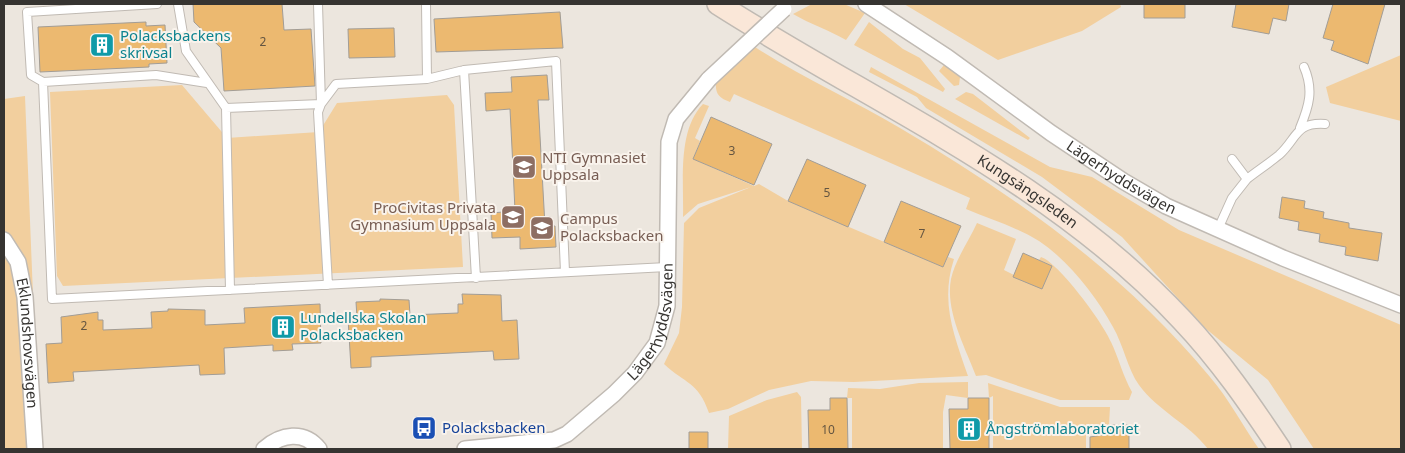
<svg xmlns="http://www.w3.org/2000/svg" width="1405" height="453" viewBox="0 0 1405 453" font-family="'Noto Sans',sans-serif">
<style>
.green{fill:#f2cf9e}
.building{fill:#ecb970;stroke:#a29d96}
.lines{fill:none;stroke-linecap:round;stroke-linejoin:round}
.lane-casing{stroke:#c0bab3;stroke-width:10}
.street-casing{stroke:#c0bab3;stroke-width:18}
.secondary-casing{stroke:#c0bab3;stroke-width:24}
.lane{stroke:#fff;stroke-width:8}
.street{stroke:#fff;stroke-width:15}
.secondary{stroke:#fae7d8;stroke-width:21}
.street-bridge-casing{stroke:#c0bab3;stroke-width:18;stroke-linecap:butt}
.street-bridge{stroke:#fff;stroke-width:15}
.labels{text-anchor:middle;stroke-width:4;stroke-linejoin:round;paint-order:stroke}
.number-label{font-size:12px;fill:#645541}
.culture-label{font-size:15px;fill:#0d838f;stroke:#f9f3ec;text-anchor:start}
.education-label{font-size:15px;fill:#785e54;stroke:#f9f3ec;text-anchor:start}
.street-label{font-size:15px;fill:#363431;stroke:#f9f3ec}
.transit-label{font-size:15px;fill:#164399;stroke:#f9f3ec;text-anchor:start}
</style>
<rect width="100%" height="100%" fill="#ece6de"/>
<path class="green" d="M812,4H844L865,13L846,40C829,30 810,24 793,14Z
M904,4H1120L1121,7L1082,31L998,60Z
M869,22L903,49L920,58L945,89L943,92L854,45Z
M755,47C801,77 853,100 900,128C1018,198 1122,271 1210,377C1229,399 1243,426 1259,449H1208C1189,424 1158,411 1139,385C1128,370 1123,344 1113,327C1096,296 1069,261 1039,241C1016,227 990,219 966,209L970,198L734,94L730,102C719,98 715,94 716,82Z
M1401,55V121L1330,103L1326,87Z
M944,65L960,77L959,85L954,86L939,71Z
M871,67L1050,167L1092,177L1179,230L1401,325V449H1314L1268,380L1205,328L1122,237L1042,177L926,108L917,97L869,72Z
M182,85L227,138L319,132L337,103L447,95L454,105L463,267L63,286L57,276L50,92Z
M966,92L973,94L1030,138L1028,140L955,99Z
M25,96L35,345V449H4V99Z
M703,104L709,106L695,138L700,141L693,159L754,186L759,184L788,201L943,267L948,257L954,259C940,302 954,335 968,376L854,382L811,381L769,390L728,409L709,413C698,381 685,384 664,364L679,333L682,307L684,223L699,208L751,187L698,204L683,217C684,181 677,131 703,104Z
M977,223L1016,239L1004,270L1042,289L1052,266L1039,260L1041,257C1058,262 1104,324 1111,342C1119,359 1123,376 1132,392L1129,400H1060L986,375L976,376C965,347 945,311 951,279C955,260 969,241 977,223Z
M968,382V398L946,395L943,412V449H852V398H847L848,388L880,389L919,383Z
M988,383L1060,407H1110L1109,425H1086V449H993V396L989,398Z
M797,392L801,397L802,449H728L729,416L767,400Z"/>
<path class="building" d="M193,4H282L284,30L311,29L315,86L224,91L221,48L194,22Z
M1144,4H1185V18H1144Z
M1236,4H1289L1286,21L1273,18L1269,34L1232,27Z
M1333,4H1385L1368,64L1331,50L1334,41L1323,38Z
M560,12L563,48L436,52L434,19Z
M146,22V26L165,25L167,63L149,64V67L40,72L38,27Z
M394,28L395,57L349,58L348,29Z
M547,75L549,100H538L545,226H555L556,247L520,249V237L492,238L491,213L515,211L513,168L510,109L486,111L485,93L512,92L511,77Z
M711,117L772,144L754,185L693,159Z
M807,159L866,185L848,227L788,201Z
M1282,197L1305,201L1304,208L1324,212L1323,218L1349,223V228L1382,233L1378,261L1345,255L1346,247L1319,242L1320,234L1298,230L1299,222L1279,218Z
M901,201L961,226L943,267L884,242Z
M1023,253L1052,266L1042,289L1013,277Z
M462,294L501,295L502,321L517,320L519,359L494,360L493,351L371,357V367L351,368L348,318H357L356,302L380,301V299L409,300L410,315L458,313V304H463Z
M320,304L321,343L292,344L293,350L273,351V345L224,348L225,374L200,375L199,365L73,372L74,381L48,383L46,344L62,343L61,317L98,312V320H103V330L152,328L151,312L168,311V309L205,310V325L245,323L244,308Z
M830,398H847L848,449H809L808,410H830Z
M968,398H989V449H950L949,409H968Z
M1109,425H1129V449H1090V437L1109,434Z
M689,432H708V449H689Z"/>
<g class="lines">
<defs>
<path id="lane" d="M157,4L27,12L31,75L43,82L156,75L207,83
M178,4L186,51L226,108L321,104L336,84L427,79L464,70L476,278
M318,4L321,104L318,112L328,285
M426,4L427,79
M464,70L556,61L565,272
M43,82L52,299L667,267
M226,108L230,290
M1300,128C1309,106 1314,90 1304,67
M1247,179C1257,171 1268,164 1279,155C1297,139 1295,122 1325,124
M1218,229L1232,198L1247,179L1232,159"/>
<g id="street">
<path id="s1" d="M866,4L947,57L1051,133L1123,181L1166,206L1283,258L1401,305"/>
<path id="s2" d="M4,240L18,262L25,297L35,449"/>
<path d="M264,449C281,434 304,430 319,449"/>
<path id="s3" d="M465,449L554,440L567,434L614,394L635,373L657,343L667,306L669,142L676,119L709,79"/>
</g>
<g id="secondary">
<path id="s4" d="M718,4C876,105 1052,180 1182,320C1220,360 1250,404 1280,449"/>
</g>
</defs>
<use href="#lane" class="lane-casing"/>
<use href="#street" class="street-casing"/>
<use href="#secondary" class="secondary-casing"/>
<use href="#lane" class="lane"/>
<use href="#street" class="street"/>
<use href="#secondary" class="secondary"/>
<defs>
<path id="street-bridge" d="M709,79L784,9"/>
</defs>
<use href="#street-bridge" class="street-bridge-casing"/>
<use href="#street-bridge" class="street-bridge"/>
</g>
<defs>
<symbol id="building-square" viewBox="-11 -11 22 22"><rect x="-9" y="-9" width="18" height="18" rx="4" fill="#0f9aa8" stroke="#f9f3ec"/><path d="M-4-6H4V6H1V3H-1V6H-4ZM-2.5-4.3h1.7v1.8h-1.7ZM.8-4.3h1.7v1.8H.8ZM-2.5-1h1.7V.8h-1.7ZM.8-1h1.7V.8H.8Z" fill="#fff"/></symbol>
<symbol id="school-square" viewBox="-11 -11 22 22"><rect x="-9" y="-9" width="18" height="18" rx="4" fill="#8d6e63" stroke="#f9f3ec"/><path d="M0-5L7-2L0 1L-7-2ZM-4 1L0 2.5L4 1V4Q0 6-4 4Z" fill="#fff"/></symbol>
<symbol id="university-square" viewBox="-11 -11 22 22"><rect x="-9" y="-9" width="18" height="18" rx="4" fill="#8d6e63" stroke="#f9f3ec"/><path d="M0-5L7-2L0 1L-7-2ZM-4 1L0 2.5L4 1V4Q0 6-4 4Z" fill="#fff"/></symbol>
<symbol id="bus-square" viewBox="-11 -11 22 22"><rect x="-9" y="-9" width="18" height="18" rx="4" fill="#1a4fb4" stroke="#f9f3ec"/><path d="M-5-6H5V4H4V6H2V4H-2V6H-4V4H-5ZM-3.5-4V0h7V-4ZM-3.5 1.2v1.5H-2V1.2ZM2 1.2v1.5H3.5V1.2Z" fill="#fff"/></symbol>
</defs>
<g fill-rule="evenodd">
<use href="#building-square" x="88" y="31" width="28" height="28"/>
<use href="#school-square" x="510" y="153" width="28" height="28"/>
<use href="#school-square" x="499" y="203" width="28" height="28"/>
<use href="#university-square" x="528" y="214" width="28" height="28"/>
<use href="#building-square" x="269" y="313" width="28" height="28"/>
<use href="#bus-square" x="410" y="414" width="28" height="28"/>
<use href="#building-square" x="955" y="415" width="28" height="28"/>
</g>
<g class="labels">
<g class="number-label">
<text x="263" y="46">2</text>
<text x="732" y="155">3</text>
<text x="827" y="197">5</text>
<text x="922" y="238">7</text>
<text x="84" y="330">2</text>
<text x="828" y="434">10</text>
</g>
<g class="culture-label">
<text x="120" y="41">Polacksbackens<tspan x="120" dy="17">skrivsal</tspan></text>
<text x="300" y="323">Lundellska Skolan<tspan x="300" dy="17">Polacksbacken</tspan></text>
<text x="986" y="434">Ångströmlaboratoriet</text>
</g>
<g class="education-label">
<text x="542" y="163">NTI Gymnasiet<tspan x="542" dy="17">Uppsala</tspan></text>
<text x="496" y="213" text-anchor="end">ProCivitas Privata<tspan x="496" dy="17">Gymnasium Uppsala</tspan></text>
<text x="560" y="224">Campus<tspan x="560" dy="17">Polacksbacken</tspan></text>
</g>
<g class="street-label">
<text dy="5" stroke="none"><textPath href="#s1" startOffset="309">Lägerhyddsvägen</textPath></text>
<text dy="5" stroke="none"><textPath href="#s4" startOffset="362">Kungsängsleden</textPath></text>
<text dy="5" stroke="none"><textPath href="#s3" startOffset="251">Lägerhyddsvägen</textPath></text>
<text dy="5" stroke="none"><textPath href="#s2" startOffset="108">Eklundshovsvägen</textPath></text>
</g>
<g class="transit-label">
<text x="442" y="433">Polacksbacken</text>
</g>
</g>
<rect width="1405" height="453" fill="none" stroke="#363431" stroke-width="10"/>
</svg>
